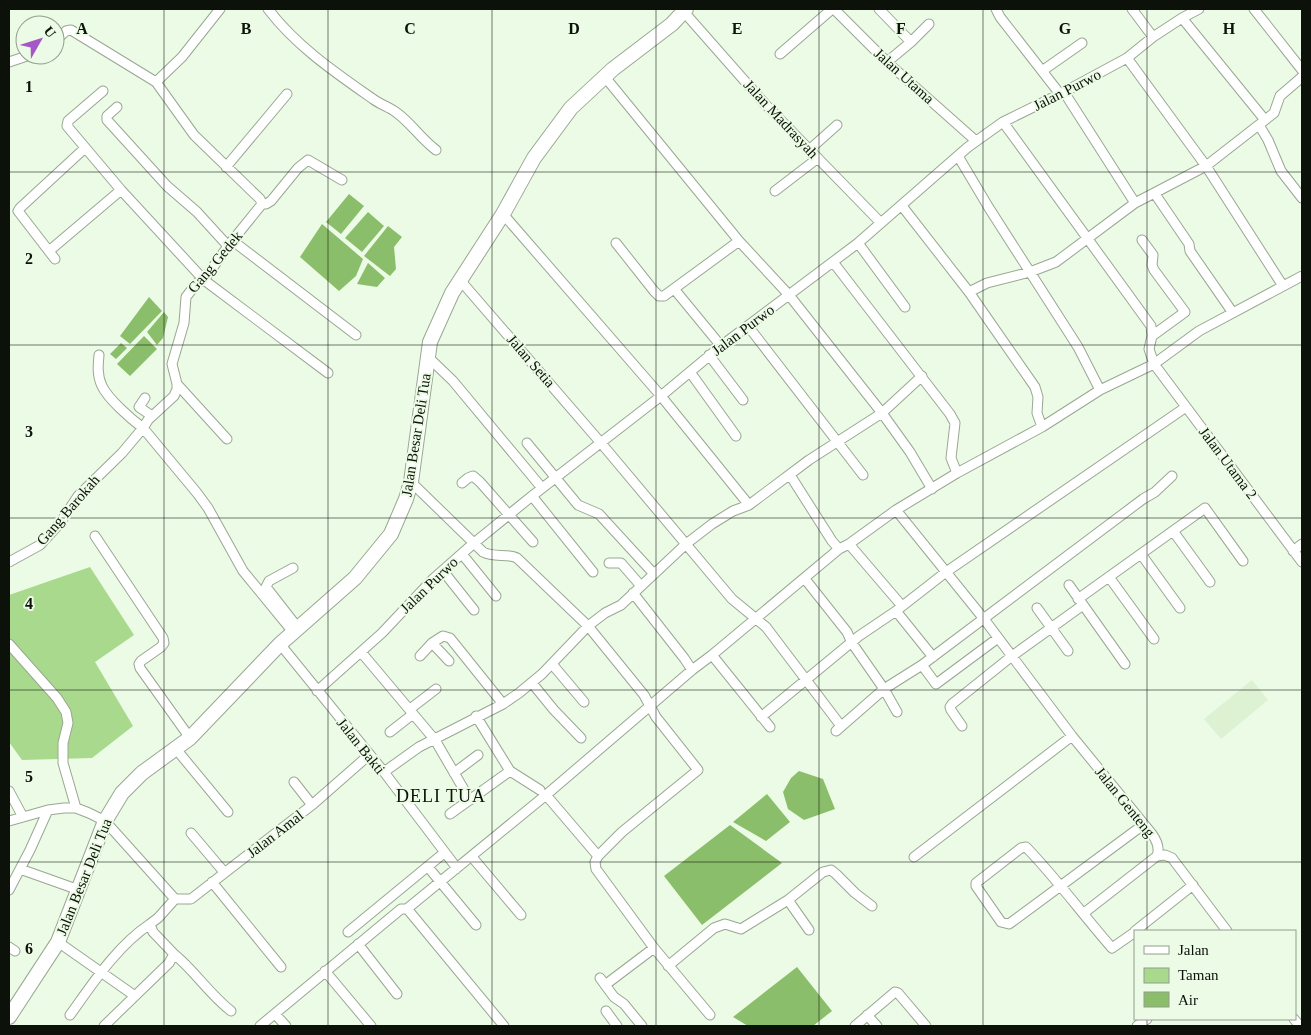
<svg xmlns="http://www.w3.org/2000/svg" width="1311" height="1035" viewBox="0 0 1311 1035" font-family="Georgia,serif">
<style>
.built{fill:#ddf1d3}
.green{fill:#a8d98d}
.water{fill:#8abe6b}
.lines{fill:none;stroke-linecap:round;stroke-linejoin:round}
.street-casing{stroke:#99a792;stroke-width:11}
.primary-casing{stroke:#99a792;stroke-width:16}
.street{stroke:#fff;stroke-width:9}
.primary{stroke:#fff;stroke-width:14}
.grid{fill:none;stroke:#0c1109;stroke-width:1;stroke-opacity:0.55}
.labels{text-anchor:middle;stroke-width:4;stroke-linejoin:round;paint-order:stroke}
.street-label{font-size:15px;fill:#0c1109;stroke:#ecfbe5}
.quarter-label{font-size:18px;letter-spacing:1px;fill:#0c1109;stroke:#ecfbe5}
.grid-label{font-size:16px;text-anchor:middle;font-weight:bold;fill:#0c1109;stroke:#ecfbe5;stroke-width:4;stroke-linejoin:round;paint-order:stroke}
</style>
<rect width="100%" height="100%" fill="#ecfbe5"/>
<path class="built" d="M1252,680L1268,700L1221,739L1204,719Z"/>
<path class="green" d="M90,567L134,635L95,662L133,726L92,758L22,760L9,742V595Z"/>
<path class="water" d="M349,194L364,206L341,234L326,222Z
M368,212L384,226L362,252L345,238Z
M322,224L363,259L356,276L339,291L300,257Z
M388,226L402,237L394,247L396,269L390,276L364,256Z
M368,263L385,278L377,287L357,284Z
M149,297L162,311L130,344L120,336Z
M164,312L168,317L163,338L157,345L147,332Z
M144,336L157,349L130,376L117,364Z
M121,343L127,348L116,359L110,354Z
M799,771L823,779L835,809L804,820L788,809L783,792L791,778Z
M767,794L790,822L766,841L733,822Z
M730,825L782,863L702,925L664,876Z
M797,967L832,1011L813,1026H748L733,1017Z"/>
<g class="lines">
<defs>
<path id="street" d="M268,9C296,46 336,73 373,99C381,105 390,107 397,113C412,124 420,138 436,150
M834,9L887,62L976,141
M879,9L911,42
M996,9L1000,17L1060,94
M1132,9L1153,37
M1254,9L1302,70
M684,12L765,104L881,223
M1182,18L1265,120
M55,41L66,31L71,30L156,82L194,135L260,199L262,204
M780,54L832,9
M1127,58L1206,166L1283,286
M9,62L30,55
M887,62L911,42L929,24
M1042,71L1082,43
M605,77L739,241L789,295L882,413L910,452L932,489
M156,82L182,57L220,9
M103,91L68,121L67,126L121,190L204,280L328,373
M1064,92L1135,203
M117,107L107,116V120L167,186L197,212L228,246
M1003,122L1151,326L1152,336L1149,349L1154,364L1302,562
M1259,125L1268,140L1281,171L1302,198
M809,150L837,125
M958,156L989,208L1078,347L1100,390
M226,167L287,94
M775,191L818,158
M1155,194L1189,244L1190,251L1233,313
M262,204L228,246L204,280L197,283L186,297L184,323L172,364L177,384V389L174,396L148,420L143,428L197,493L208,508L243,571L293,632
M262,204H266L271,201L298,168L308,160L342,180
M902,206L969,292L1035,387L1038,397L1037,413L1042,427
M503,214L661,396L749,505
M1142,240L1153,255L1152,265L1154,270L1185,312L1152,336
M233,241L356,335
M616,243L654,291L659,296H664L739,241
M858,243L905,307
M49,251L121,190
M55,259L18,211L20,208L85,148
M833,262L950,414L955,423L951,458L957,473
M460,280L601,443L732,599L766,627L841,726
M675,290L721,346
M969,292L987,283L1030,272L1056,262L1135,203L1206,166L1274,113L1280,96L1302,77
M748,326L863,475
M709,355L743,400
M428,357L453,381L542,488
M690,372L736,436
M177,384L227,439
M145,398L139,407L152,416
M527,443L578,505L599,514L654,574
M790,475L832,541L839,549
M411,482L483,552C494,558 507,553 517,558L588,626L644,695L656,717L698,770L622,832L598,856
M462,483L468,478L473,476L480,482L533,542
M532,496L593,572
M896,510L984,619L1072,736L1152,834C1157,841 1160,848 1157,856L1165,855L1172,858L1227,931
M1173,531L1210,582
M95,536L163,638L164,643L161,647L141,661L139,664L140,668L190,738
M849,544L896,510L957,473L1042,427L1100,390L1154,364L1199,331L1302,276
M1293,551L1302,544
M462,554L496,596
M1141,554L1180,608
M9,562L40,545L60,523L78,496L122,453L143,428C131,419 108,399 102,386C97,376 98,365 99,355
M609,563H621L641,586
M293,568L269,581L266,587L298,628
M443,571L474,610
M1109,577L1154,639
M805,579L847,632L852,643L884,689L897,712
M1069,585L1125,664
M633,593L684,658L692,670
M1078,599L1205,508L1243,561
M1037,608L1068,651
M896,611L933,657
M432,643L449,661
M9,644L57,698L66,712L68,723L63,743V763L76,808
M280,644L384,772L456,867V869
M361,652L435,740L470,800
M712,655L839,549L849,544L902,606
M420,656L432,643L443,636L450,638L503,704
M552,664L584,702
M922,665L936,684L998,638
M532,683L554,710L581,738
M317,691L382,633L432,580L474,543L532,496L661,396L721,346L858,243L968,147L1003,122L1064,92L1127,58L1153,37L1182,18L1199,9
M410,709L436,689
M476,716L510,771
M761,717L859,636L896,611L946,572L1186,407
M962,726L951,710L950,707L952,704L1012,656L1083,605
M836,731L884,689L922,665L1143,499L1155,492L1172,476
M390,732L413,714
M176,749L228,812
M384,772L419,747L503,704L519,693L542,674L588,626L605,613L621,605L686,544L712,524L733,511L749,505L809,460L882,413L922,376
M454,773L478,755
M294,782L312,805
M9,791L23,817
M546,795L598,856L595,862L596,869L654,948L710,1015
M450,814L510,771L540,790
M9,821L48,810L64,808H76L89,813L105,821L175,899
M191,833L224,872
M472,857L521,915
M914,857L1072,736
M428,867L476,925
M20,869L79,890
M212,882L281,967
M9,890L30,850L48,810
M175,899H191L312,805L369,755
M788,900L809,930
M1084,913L1157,856
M1135,931L1193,885
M348,932L444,853
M1135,932L1112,948C1083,915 1057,879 1026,847L1021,848L976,883V886L1001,922L1009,924L1143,825
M58,942L135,996
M358,944L397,994
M9,947L15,951
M174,954C195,971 209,994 231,1011
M668,966L714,928L725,924L741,929L788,900L823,872L831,870L836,874L855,893L872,906
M325,971L371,1026
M600,978L614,997L624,1004L642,1026
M605,985L654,948
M606,1011L617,1026
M275,1014L286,1026
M70,1015C93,983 117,946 150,924
M867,1015L877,1026
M1294,1019L1300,1026
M104,1026L169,963L174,954L153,932L150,924L158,918L175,899
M260,1026L401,909H407
M504,1026L409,911L408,908L546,795L692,670L712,655L770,727
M855,1026L895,992L898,993L926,1026
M1137,1026L1147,1019"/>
<path id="primary" d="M9,1017L58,942L105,821L122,793L142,773L190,738L280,644L355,578L391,534L406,499L411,482L430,342L452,293L503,214L534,158L571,108L613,69L672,24L686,9"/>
</defs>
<use href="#street" class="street-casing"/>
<use href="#primary" class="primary-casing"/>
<use href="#street" class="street"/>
<use href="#primary" class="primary"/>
</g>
<path class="grid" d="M164,9V1026M328,9V1026M492,9V1026M656,9V1026M819,9V1026M983,9V1026M1147,9V931M9,172H1302M9,345H1302M9,518H1302M9,690H1302M9,862H1302M1147,1019V1026"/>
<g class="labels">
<g class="street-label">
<text transform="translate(904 76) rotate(42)" y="5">Jalan Utama</text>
<text transform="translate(1067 90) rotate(-27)" y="5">Jalan Purwo</text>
<text transform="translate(781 119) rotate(47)" y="5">Jalan Madrasyah</text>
<text transform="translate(215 262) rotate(-50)" y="5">Gang Gedek</text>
<text transform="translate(743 330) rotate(-37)" y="5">Jalan Purwo</text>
<text transform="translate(531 361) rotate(49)" y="5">Jalan Setia</text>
<text transform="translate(416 435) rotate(-81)" y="5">Jalan Besar Deli Tua</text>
<text transform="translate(1228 463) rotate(53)" y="5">Jalan Utama 2</text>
<text transform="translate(68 510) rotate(-49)" y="5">Gang Barokah</text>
<text transform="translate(429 585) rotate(-44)" y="5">Jalan Purwo</text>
<text transform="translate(361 746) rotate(51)" y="5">Jalan Bakti</text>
<text transform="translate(1125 802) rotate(51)" y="5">Jalan Genteng</text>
<text transform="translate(275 834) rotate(-38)" y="5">Jalan Amal</text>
<text transform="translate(84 877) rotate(-68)" y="5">Jalan Besar Deli Tua</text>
</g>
<g class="quarter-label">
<text x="441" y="802">DELI TUA</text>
</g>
</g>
<g class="grid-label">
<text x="82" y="34">A</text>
<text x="246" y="34">B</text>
<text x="410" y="34">C</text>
<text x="574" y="34">D</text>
<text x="737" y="34">E</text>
<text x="901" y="34">F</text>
<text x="1065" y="34">G</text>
<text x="1229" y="34">H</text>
<text x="29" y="92">1</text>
<text x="29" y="264">2</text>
<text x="29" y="437">3</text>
<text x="29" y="609">4</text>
<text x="29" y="782">5</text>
<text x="29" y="954">6</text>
</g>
<rect width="1311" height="1035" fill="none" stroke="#0c1109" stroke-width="20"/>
<rect x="1134" y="930" width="162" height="90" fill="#ecfbe5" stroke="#929d8d"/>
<rect x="1144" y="946" width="25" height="8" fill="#ffffff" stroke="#929d8d"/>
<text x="1178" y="955" font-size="15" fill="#0c1109">Jalan</text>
<rect x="1144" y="968" width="25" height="15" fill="#a8d98d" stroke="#929d8d"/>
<text x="1178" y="980" font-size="15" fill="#0c1109">Taman</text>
<rect x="1144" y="992" width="25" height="15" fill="#8abe6b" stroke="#929d8d"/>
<text x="1178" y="1005" font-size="15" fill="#0c1109">Air</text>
<g transform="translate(40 40) rotate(51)"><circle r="24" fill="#ecfbe5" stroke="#929d8d"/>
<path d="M0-4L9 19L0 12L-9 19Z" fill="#a556c7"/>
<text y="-8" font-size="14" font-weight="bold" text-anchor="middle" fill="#0c1109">U</text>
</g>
</svg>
